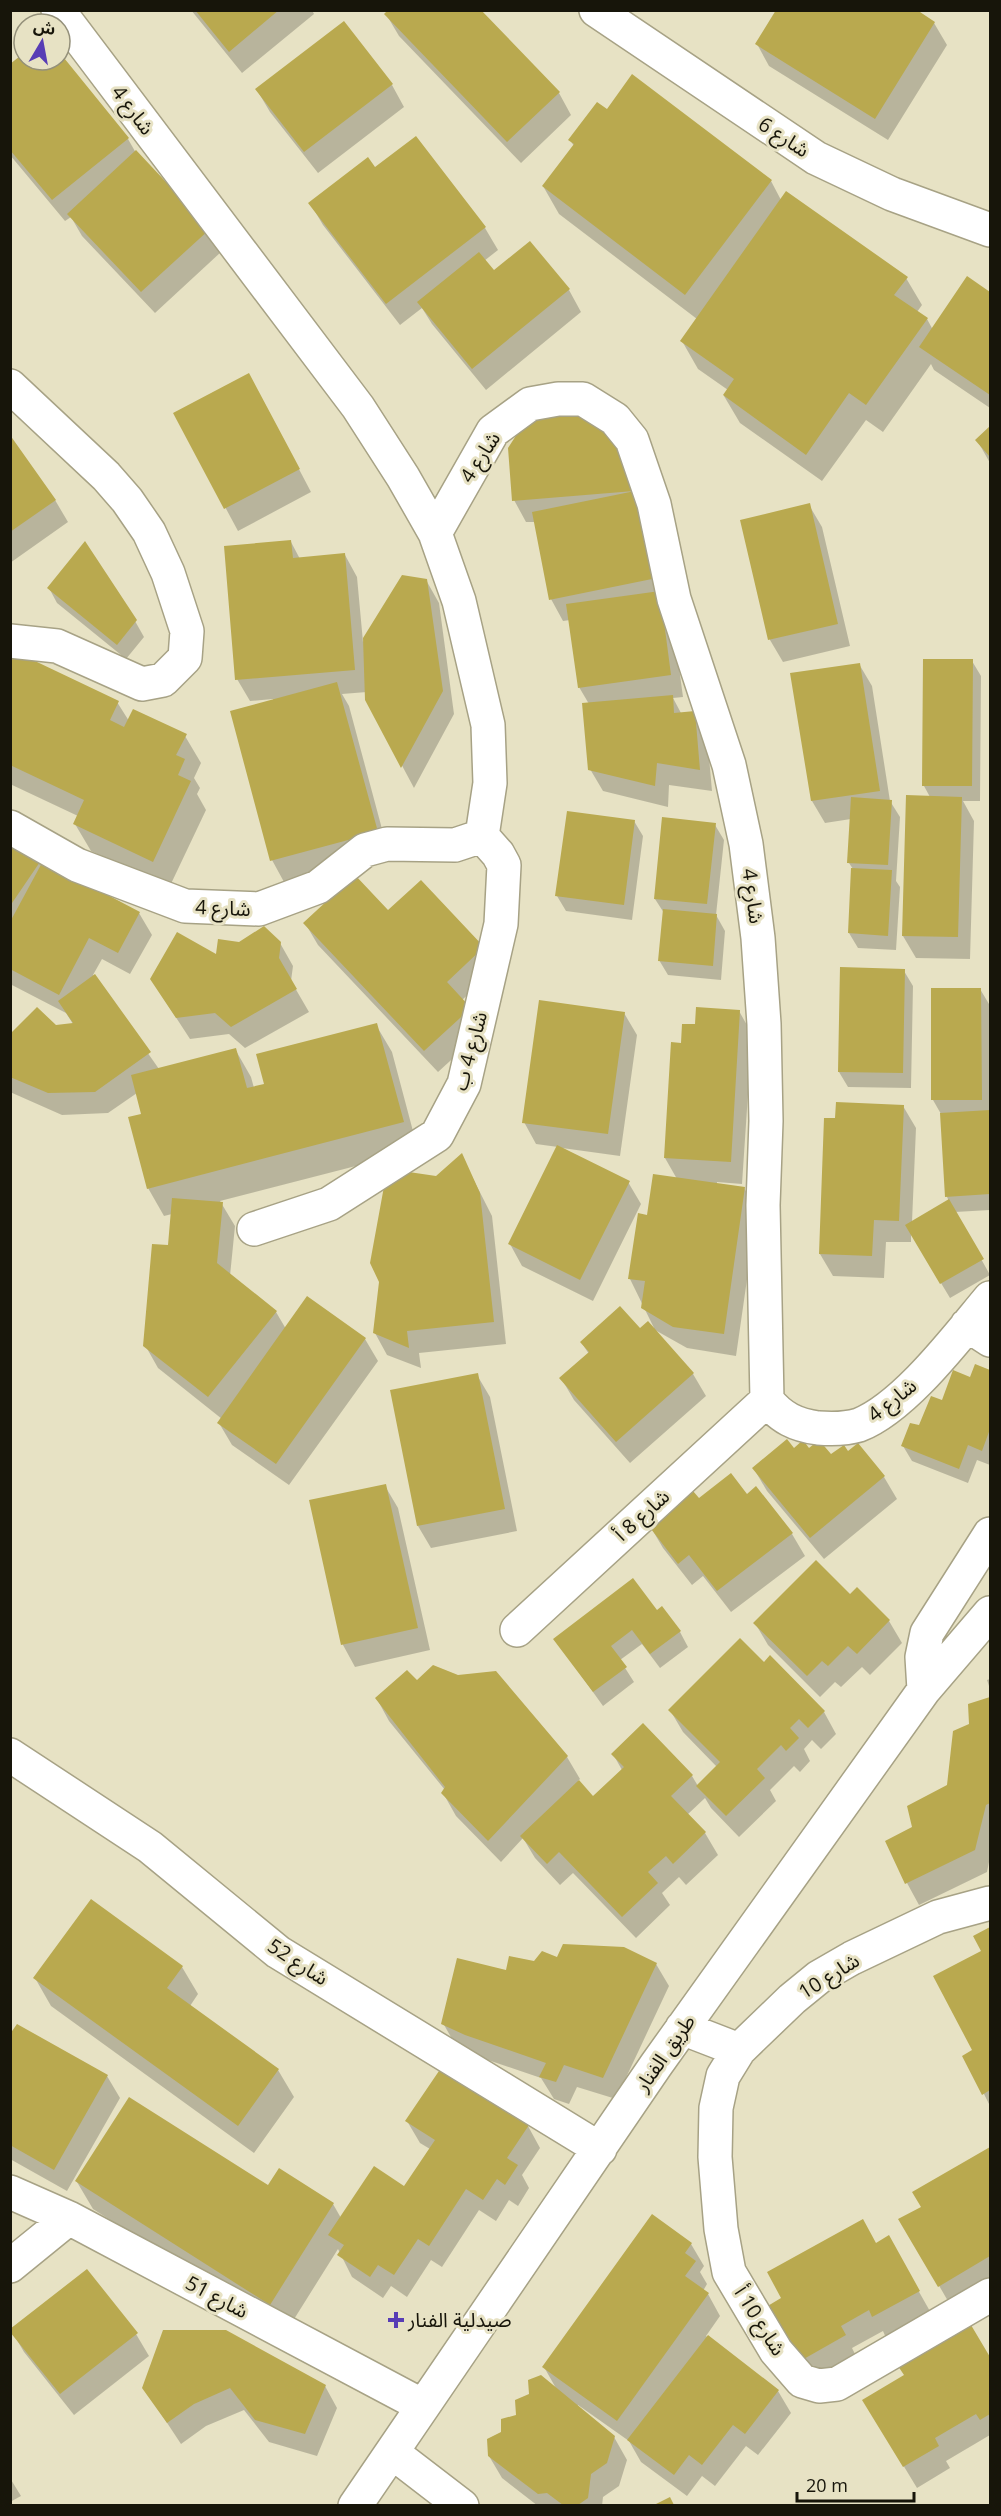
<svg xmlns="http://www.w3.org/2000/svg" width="1001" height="2516" viewBox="0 0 1001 2516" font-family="'Open Sans','Noto Sans Arabic',sans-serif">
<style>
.shadow{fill:#0003}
.building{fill:#b9a94f}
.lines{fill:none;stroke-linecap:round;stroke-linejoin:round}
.minor-casing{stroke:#a7a285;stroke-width:36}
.minor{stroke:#fff;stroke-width:33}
.poi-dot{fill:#583db5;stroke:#e7e2c4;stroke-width:2}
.labels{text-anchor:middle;stroke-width:6;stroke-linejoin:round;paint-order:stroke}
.street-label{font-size:20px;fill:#17150a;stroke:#e7e2c4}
.poi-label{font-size:20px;fill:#17150a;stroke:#e7e2c4;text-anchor:start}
</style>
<rect width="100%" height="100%" fill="#e7e2c4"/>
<path class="shadow" d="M191,10H312L314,14L242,73Z
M386,14L559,93L571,115L521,163L399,36Z
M934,23L947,45L888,140L769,66L757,44Z
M24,55V60H60V55L128,139L136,153L209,230L221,252L155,313L82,236L71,217L65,221L10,155V66Z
M392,85L404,107L318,173L270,112L257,90Z
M607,111L771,181L781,200L906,278L922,305L917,312L927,319L933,330L968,279L990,294V408L934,370L931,364L883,432L866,420L822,481L740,423L724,396L728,390L698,369L682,341L697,319L559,214L543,186L574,146L570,140Z
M415,138L485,228L498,250L484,261L493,272L569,290L581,312L486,390L432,324L422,308L400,325L323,225L310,203L375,169Z
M261,397L311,492L238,531L175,414Z
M990,428V463L977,440Z
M10,438L55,500L68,522L10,563Z
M620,439L672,615L683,697L673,698L681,713L694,712L707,734L712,791L669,785L668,807L603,791L590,769L589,704L579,687L570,620L563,621L551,599L535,522H526L514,500Z
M809,505L822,527L850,646L783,662L770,640L742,521Z
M291,542L300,559L345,555L357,577L363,642L403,576L426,580L439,603L454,714L414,788L367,700V692L342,694L349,706L389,855L284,882L272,860L273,699L250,701L237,679Z
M49,588L135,621L144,637L126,659L57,603Z
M972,661L981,676L980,801H963L974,821L970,959L916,958L903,936L930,797L924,786Z
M859,664L872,686L890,801L900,817L896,881L900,887L896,950L858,948L849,933L853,869L849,863L851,819L825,823L812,801L792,675Z
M10,667L117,702L129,721L185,736L201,763L194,778L200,788L197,794L206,810L169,888L91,851L75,824L78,816L10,784Z
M634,821L643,836L632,920L566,911L557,896Z
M715,825L724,840L716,915L725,931L721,980L668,975L659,960L664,913L655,899Z
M10,836L47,865L139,913L152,935L130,974L102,959L93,975L159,1069L235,1049L251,1077L254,1088L266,1085L376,1025L392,1052L418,1150L220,1201L235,1226L230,1276L276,1312L286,1329L365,1339L378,1361L289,1485L232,1445L219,1423L222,1419L158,1368L145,1345L169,1247L172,1214L164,1216L148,1188L142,1115L137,1093L108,1113L62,1115L10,1092V1036L73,1024L66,1013L10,984Z
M388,912L482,948L495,970L462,1000L483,1031L438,1072L318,945L305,923Z
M240,943H280L293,966L291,981L309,1012L245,1048L229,1034L190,1039L151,979L218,957Z
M904,971L913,986L911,1088L848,1087L839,1072Z
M980,989L989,1004L990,1210L955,1212L990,1275L950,1298L911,1233V1242H886L884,1278L833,1276L820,1254L903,1106L916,1128L912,1222L949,1201L947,1197L941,1114L933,1100Z
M739,1011L752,1034L742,1184L717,1182V1184L744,1188L757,1210L736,1356L687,1348L655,1330L693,1374L706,1396L630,1463L574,1400L561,1378L589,1354L581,1342L654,1328L630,1279L648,1217L677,1179L665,1158L682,1044L696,1025Z
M624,1013L637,1035L620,1156L562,1148L628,1182L641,1204L593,1301L522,1266L510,1244L558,1147L536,1144L524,1122Z
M461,1155L492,1216L506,1344L419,1353L421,1368L387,1355L375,1333L436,1178Z
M976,1366L990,1372V1465L977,1460L968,1483L912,1461L903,1446L943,1402L971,1379Z
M477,1375L490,1397L517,1531L431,1548L418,1526Z
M858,1445L884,1477L897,1499L824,1559L767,1491L754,1469L794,1450H809L831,1457L848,1453Z
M385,1486L398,1508L430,1650L355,1667L343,1645L311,1501Z
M756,1488L792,1534L805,1556L731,1612L703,1576L692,1585L663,1548L650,1526L699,1500L746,1496Z
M857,1589L889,1621L902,1643L870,1675L862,1667L841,1687L835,1682L820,1697L768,1645L755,1623L850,1596Z
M656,1612L680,1632L688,1647L660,1668L642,1644L620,1660L634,1682L603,1706L555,1639Z
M764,1664L824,1712L836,1734L821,1749L812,1740L804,1749L810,1761L800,1772L794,1766L770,1790L776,1801L739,1837L711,1808L705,1798L687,1815L705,1833L718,1855L686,1885L679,1877L662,1893L670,1905L636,1938L573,1873L560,1885L535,1858L523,1838L501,1862L456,1816L443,1793L445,1790L389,1721L377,1699L417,1683L495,1673L567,1757L580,1779L578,1781L593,1798L622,1770L613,1754L692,1776L698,1786L717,1767L683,1732L670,1710Z
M990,1679V1689L987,1680Z
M990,1698V1857L987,1872L919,1905L907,1883L914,1828L948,1786L970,1725L969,1705Z
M990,1929V2106L984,2094L974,2051L983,1951L975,1937Z
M557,1959L656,1964L669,1986L616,2099L577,2087L569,2104L554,2099L541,2078L479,2057L456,2046L443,2023L507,1972L535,1963Z
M182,1967L198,1994L190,2006L278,2070L294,2097L254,2153L51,2006L35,1978Z
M10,2038L107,2076L120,2098L67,2191L10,2159Z
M407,2121L528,2126L540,2148L522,2175L529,2188L518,2206L509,2200L496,2221L479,2210L442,2267L431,2260L407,2297L391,2286L383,2298L352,2277L338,2249L286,2332L93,2209L77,2182L268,2187L333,2204L341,2218L405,2188L430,2149L420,2143Z
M990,2149V2286L952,2308L901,2220L923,2207L914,2193Z
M652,2216L691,2244L704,2266L700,2272L707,2284L703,2291L708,2294L720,2316L706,2336L778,2391L791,2413L758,2455L746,2446L715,2486L702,2476L687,2496L641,2462L629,2441L578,2405L577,2407L614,2437L627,2460L619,2486L603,2497L602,2506H538L502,2478L489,2456L503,2433L518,2416L557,2390L544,2367Z
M888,2237L931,2313L886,2338L883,2331L852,2348L857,2358L816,2381L799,2362L768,2307Z
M968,2322L990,2360V2436V2435L946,2461L950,2468L917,2488L877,2422L905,2376Z
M11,2330L136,2334L149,2356L74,2415L24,2352Z
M325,2386L337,2408L317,2456L269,2442L244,2410L206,2426L181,2444L144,2388Z
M10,2478L21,2496L10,2502Z"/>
<path class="building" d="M195,10H279L229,52Z
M388,10H481L560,92L507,142L384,14Z
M776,10H917L935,22L875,119L755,44Z
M344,21L393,84L304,152L255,89Z
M24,53V60H60V53L129,138L52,200L10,150V64Z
M632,74L772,180L685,295L542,186L574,144L568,140L597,102L607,109Z
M416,136L486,227L386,304L308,203L368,157L375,167Z
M136,150L210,229L141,292L67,214Z
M786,191L908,277L894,295L928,318L866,405L849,393L806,455L723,395L734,379L680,341Z
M530,241L570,289L472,369L417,302L479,252L494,270Z
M967,276L990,292V395L919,347Z
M249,373L300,469L224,509L173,413Z
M579,407L621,438L634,491L512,501L508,448L528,417Z
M990,426V457L975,440Z
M10,435L56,500L10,532Z
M635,491L652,579L549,600L532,512Z
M810,503L838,624L768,640L740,520Z
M291,540L293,558L345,553L355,670L235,680L224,546Z
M85,541L137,620L117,645L47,588Z
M402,575L427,579L443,691L401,768L365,700L363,638Z
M660,591L671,675L578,688L566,604Z
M16,652L119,701L110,720L124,727L133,709L187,734L176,755L185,759L178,775L191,781L153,862L73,824L84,800L10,765V664Z
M923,659H973L972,786H922Z
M860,663L880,791L811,801L790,673Z
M337,682L378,832L270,861L230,711Z
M673,695L674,713L695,711L700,770L657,763L655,786L588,770L582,703Z
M906,795L962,797L958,937L902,936Z
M851,797L892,800L888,865L847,863Z
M567,811L635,820L624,905L555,896Z
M662,817L716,823L707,904L654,899Z
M10,834L44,856L10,906Z
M43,861L140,912L118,953L89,938L59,995L10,969V922Z
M851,868L892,870L888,936L848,933Z
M355,875L388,910L421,880L484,947L447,982L471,1008L424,1051L303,923Z
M663,909L717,914L713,966L658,961Z
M264,926L281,942L279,958L297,989L231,1027L215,1013L176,1018L150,979L177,932L216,954L218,939L239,942Z
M840,967L905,969L903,1073L838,1072Z
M95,974L151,1052L95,1092L48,1093L10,1077V1034L37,1007L56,1025L73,1023L58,1001Z
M931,988H981L982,1100H931Z
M539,1000L625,1012L608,1134L522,1123Z
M696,1007L740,1010L731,1162L664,1158L671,1042L681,1043L682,1024H695Z
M377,1023L404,1122L147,1189L128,1117L141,1114L131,1075L236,1048L247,1088L264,1084L256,1054Z
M836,1102L904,1105L899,1221L874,1220L872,1256L819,1254L824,1118H835Z
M990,1110V1194L945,1197L940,1113Z
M557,1145L630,1181L580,1280L508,1244Z
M462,1153L480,1193L494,1322L407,1331L409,1348L373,1333L379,1282L370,1263L385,1181L402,1171L436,1176Z
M653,1174L745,1187L724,1334L673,1327L641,1308L645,1281L628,1279L638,1213L647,1215Z
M172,1198L223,1202L217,1263L277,1311L208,1397L143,1346L152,1244L168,1245Z
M949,1199L984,1259L940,1284L905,1225Z
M307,1296L366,1338L276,1464L217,1423Z
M620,1306L640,1328L648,1321L694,1373L616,1442L559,1378L589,1352L580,1342Z
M975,1364L990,1370V1429L982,1451L968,1445L959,1469L901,1446L910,1423L919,1425L931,1396L942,1400L953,1370L970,1377Z
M478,1373L505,1509L417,1526L390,1390Z
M787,1439L794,1448L803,1440L809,1448L819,1440L831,1454L844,1445L848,1451L858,1443L885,1476L810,1538L752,1468Z
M731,1473L747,1494L756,1486L793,1533L717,1591L689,1555L678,1564L648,1525L693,1491L699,1498Z
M386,1484L418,1628L341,1645L309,1500Z
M816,1560L850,1594L857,1587L890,1620L857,1654L848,1646L828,1666L822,1661L807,1676L753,1623Z
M633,1578L657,1610L662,1606L681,1631L650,1654L632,1630L611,1646L627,1667L593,1692L553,1639Z
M740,1638L764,1662L770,1655L825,1711L808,1728L799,1719L790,1728L799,1738L786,1751L781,1745L757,1769L765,1778L726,1816L696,1786L720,1762L668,1710Z
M433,1665L458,1675L496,1671L568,1756L488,1841L441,1793L445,1787L375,1698L407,1670L417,1680Z
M990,1697V1803L986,1805L975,1850L905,1884L885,1841L912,1827L907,1806L947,1785L953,1731L969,1724L968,1704Z
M643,1723L693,1775L671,1796L706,1832L673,1864L666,1856L648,1872L658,1883L622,1917L559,1852L547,1864L520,1836L579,1780L593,1796L624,1767L611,1754Z
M91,1899L183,1966L167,1988L279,2069L238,2126L33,1978Z
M990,1927V2090L982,2095L962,2056L972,2050L933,1976L981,1951L973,1936Z
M563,1944L624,1947L657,1963L603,2078L564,2065L556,2082L539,2077L546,2063L465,2035L441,2024L457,1958L506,1970L509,1956L534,1961L542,1951L557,1957Z
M17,2024L108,2075L54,2170L10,2145V2034Z
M441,2068L529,2125L507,2158L518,2165L505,2185L497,2179L483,2200L466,2189L429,2246L418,2239L394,2275L378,2265L370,2277L337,2255L344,2245L328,2235L374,2166L404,2186L435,2140L405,2121Z
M129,2097L268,2185L279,2168L334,2203L270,2305L75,2181Z
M990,2147V2256L938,2287L898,2219L921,2207L912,2192Z
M652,2214L692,2243L685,2253L696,2261L685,2276L709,2293L617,2421L542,2367Z
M863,2219L876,2243L889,2235L920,2291L872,2317L869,2310L841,2326L846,2335L802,2360L789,2338L785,2340L766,2307L781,2298L767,2272Z
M87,2269L138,2333L60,2394L10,2332V2329Z
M968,2320L990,2357V2414L980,2420L976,2414L935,2438L939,2446L903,2467L862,2400L904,2375L896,2363Z
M163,2330H226L326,2385L305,2434L255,2420L230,2388L194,2404L167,2423L142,2388Z
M708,2335L779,2390L745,2434L733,2425L702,2465L689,2455L674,2475L627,2440Z
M541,2375L615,2436L607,2463L591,2474L588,2498L578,2505H563L547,2493L538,2494L488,2456L487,2439L501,2432V2419L516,2415L515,2400L529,2394L528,2380Z
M670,2497L674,2505H654Z"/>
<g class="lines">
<defs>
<path id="minor" d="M58,10L358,407L403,477L435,533
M596,10L816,158L892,194L990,230
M10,386L106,476L127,500L149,532L168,573L187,631L185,658L163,680L142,684L57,646L10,641
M10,827L77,865L185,906L259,909L318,887L365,850L387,844L455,845L482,836
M482,836L490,783L488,725L459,601L435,533L493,431L530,404L558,399H583L615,419L632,440L654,504L674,599L729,765L746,844L758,938L764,1024L766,1121L763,1205L767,1400C781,1418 796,1425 818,1428C831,1429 846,1429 859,1425C905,1407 958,1336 990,1298
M254,1229L329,1204L437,1135L464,1084L501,924L504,865L498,854L482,836
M967,1325L990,1340
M517,1630L767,1400
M924,1690L922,1657L927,1633L990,1534
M10,1755L150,1847L278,1952L600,2149
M682,2028L739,2050L792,1999L819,1977L852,1958L938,1917L990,1903
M739,2050L723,2076L716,2108L715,2157L721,2229L729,2272L776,2351L802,2381L819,2386L837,2384L990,2295
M10,2192L69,2218L423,2406
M10,2266L69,2218
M393,2453L462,2506
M355,2506L656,2065L924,1690L990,1613"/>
</defs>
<use href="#minor" class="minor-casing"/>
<use href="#minor" class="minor"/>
</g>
<path class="poi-dot" d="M393 2311h6v6h6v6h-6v6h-6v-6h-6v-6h6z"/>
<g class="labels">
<g class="street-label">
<text transform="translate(133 110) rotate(53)" y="7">شارع 4</text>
<text transform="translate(784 137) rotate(33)" y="7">شارع 6</text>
<text transform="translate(480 457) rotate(-57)" y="7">شارع 4</text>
<text transform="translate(753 896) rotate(82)" y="7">شارع 4</text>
<text transform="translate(223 908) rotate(2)" y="7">شارع 4</text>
<text transform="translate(470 1051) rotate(-75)" y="7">شارع 4 ب</text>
<text transform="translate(892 1400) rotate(-38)" y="7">شارع 4</text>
<text transform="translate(642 1515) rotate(-42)" y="7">شارع 8 أ</text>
<text transform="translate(298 1962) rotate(33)" y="7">شارع 52</text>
<text transform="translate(829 1976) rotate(-32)" y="7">شارع 10</text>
<text transform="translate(665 2053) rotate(-55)" y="7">طريق الفنار</text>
<text transform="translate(217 2297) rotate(28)" y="7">شارع 51</text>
<text transform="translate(760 2321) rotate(58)" y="7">شارع 10 أ</text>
</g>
<g class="poi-label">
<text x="408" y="2327">صيدلية الفنار</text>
</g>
</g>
<rect width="1001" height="2516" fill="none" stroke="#17150a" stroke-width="24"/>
<g transform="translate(42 42) rotate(10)"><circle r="28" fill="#e7e2c4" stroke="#94907a" stroke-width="1.5"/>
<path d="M0-4.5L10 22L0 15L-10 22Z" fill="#583db5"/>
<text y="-9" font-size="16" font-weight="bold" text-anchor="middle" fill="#17150a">ش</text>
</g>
<path d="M797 2492v9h117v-9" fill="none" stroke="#17150a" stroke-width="3"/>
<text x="806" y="2492" font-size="18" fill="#17150a" stroke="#e7e2c4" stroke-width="4.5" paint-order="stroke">20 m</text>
</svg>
